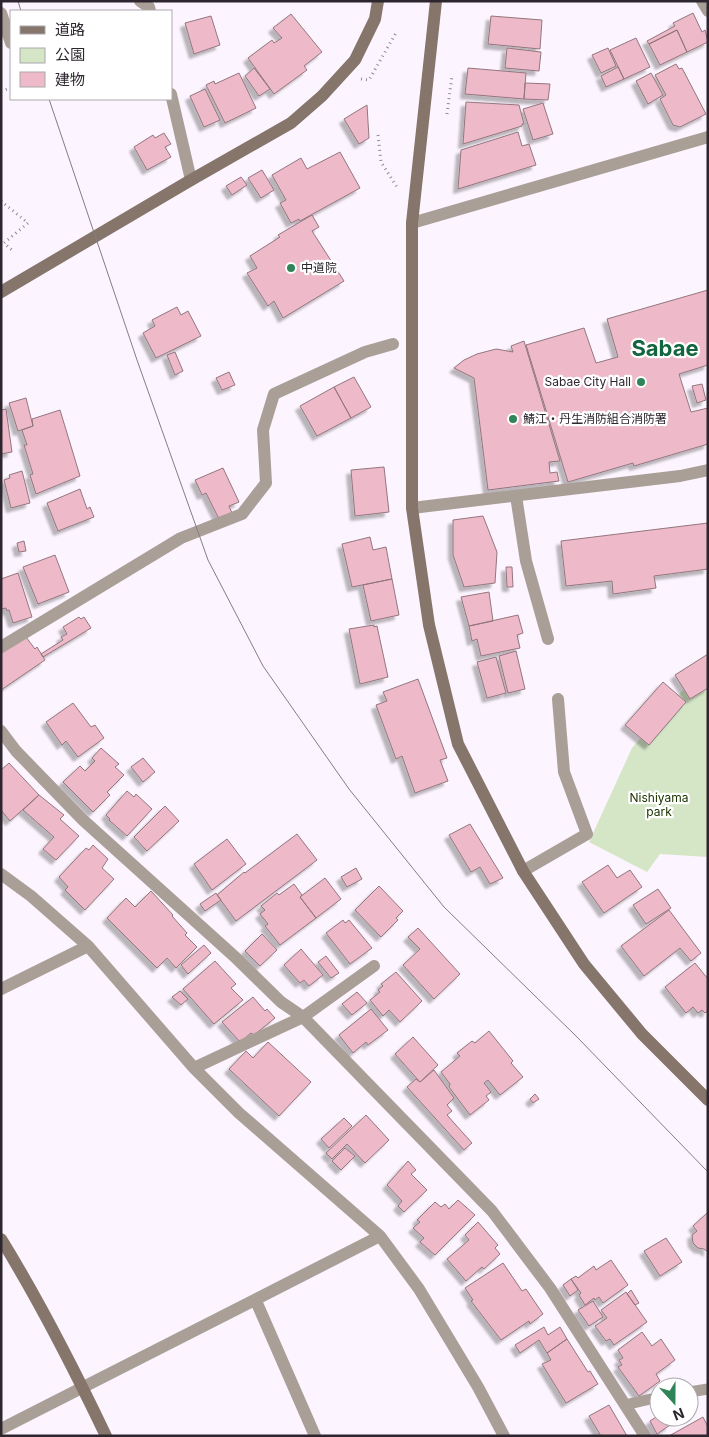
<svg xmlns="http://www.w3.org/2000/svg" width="709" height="1437" viewBox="0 0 709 1437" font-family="Inter,'Noto Sans JP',sans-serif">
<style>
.green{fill:#d5e6c7}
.building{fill:#eeb9c8;stroke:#93767e;filter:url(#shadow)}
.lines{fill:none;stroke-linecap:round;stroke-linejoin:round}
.path{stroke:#938b94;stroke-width:3;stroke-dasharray:1 4;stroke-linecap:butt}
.lane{stroke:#aa9f97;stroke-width:11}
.street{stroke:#aa9f97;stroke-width:12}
.secondary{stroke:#85756a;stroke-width:12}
.tram{stroke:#857d86;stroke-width:1}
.poi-dot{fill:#2f8558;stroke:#fff;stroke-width:2}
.labels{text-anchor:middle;stroke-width:4.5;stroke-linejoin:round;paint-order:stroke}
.poi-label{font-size:12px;fill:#2e262f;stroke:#fff;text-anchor:start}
.park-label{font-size:12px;fill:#203505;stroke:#fff}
.town-label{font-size:22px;font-weight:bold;fill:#12663f;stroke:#fff}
</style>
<defs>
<filter id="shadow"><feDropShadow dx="-4.5" dy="4.5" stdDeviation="1" flood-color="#0004"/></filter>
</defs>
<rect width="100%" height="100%" fill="#fcf4fe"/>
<path class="green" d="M708,672V857L660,854L647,872L589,842L632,748L682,691Z"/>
<path class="building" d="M693,13L702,32L705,30L708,42L687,52L677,30L649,44L647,41L675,26L673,23Z
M291,14L322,52L304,66L307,70L274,94L248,58L272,40L274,43L282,38L273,28Z
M211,16L220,45L194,54L185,23Z
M491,16L542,20L540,49L488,44Z
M677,30L687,52L660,65L649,44Z
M636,38L650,67L624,79L610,50Z
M507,48L541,52L539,71L505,68Z
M608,48L616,66L601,73L592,55Z
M676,64L679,69L682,68L706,114L680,127L673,125L660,99L666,95L655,75Z
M618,67L624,79L606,87L601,76Z
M254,68L270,89L259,96L245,76Z
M468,68L526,73L524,99L465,94Z
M239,73L256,108L225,123L206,85L214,81L215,84Z
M651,73L663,95L648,104L636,81Z
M525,83L550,84L548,100L524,99Z
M205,89L220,120L204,127L190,96Z
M466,102L519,105L524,124H522V126L463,144Z
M543,103L553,134L533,140L523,109Z
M367,105L369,138L359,144L344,119Z
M518,132L522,146L529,144L536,165L458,189L461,150Z
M164,133L171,144L165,147L171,157L147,170L134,147L153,135L155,138Z
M340,152L360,188L300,221L299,219L291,223L280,203L286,200L272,175L301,158L307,169Z
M262,170L274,190L261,198L248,178Z
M241,177L247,185L232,195L226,186Z
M312,215L319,227L312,231L344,281L283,318L274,301L268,306L247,273L257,268L250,256L280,237L278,235Z
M708,290V365L679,374L691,412L708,408V444L634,466L633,463L568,482L526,345L584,328L596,363L618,357L607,319Z
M177,307L181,315L188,311L201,336L156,358L143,333L155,326L152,320Z
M524,341L560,461L549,462L550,473L557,472L559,481L488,490L474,378L454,368L464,360L477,354L496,349L513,352L511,346Z
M175,352L183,371L175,375L167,355Z
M229,372L235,385L222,390L216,378Z
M354,377L371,407L351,418L334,387Z
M702,384L706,400L697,403L692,386Z
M334,387L351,418L317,436L300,406Z
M26,398L33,426L18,431L9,403Z
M6,409L12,452L1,454V410Z
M60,410L80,476L36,494L30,475L33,474L24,445H27L22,430L33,426L32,419Z
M384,467L389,512L355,516L351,470Z
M223,468L239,502L229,506L232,513L219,519L206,493L202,495L195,480Z
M22,471L30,503L11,508L4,480L10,478L9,475Z
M80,489L87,509L90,507L94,517L58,531L47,503Z
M483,516L497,552L495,583L464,587L453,555V520Z
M708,523V569L654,576L656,588L613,594L612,581L566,586L561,541Z
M370,537L373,550L386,547L392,579L352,587L342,544Z
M24,541L26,551L19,552L17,543Z
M55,555L69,592L38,604L23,567Z
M506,567H512L513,587H507Z
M18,573L32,617L13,623L9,610L7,611L6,608L1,609V579Z
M392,579L399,615L371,621L363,585Z
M489,592L493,621L469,626L461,597Z
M518,615L523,633L517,635L520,648L481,656L477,639L472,641L469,626Z
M79,617L81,619L84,617L91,628L43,657L41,654L63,640L61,637L67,634L63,627Z
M374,625V627L377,626L388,677L360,684L349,629Z
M26,637L35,649L37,647L45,660L1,690V653Z
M516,651L525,689L508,693L499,656Z
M708,654V688L690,699L675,675Z
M496,657L506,693L487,698L477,662Z
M418,679L447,758L440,760L448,781L415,793L402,756L396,759L376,705L387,701L383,692Z
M663,682L686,702L649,745L625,725Z
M73,703L91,727L95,725L104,738L78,757L66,741L62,745L46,722Z
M101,748L119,764L115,767L124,775L107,792L110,795L93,812L63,782L80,766L85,771L95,761L92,758Z
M143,758L155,772L143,782L131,767Z
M9,763L39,795L10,821L1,810V770Z
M127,791L134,797L136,794L152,809L127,836L109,820L110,819L106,815Z
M39,795L64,815L60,819L79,836L56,860L43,849L54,837L23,810Z
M165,806L179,821L147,851L134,837Z
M470,824L503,878L490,884L480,867L471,872L449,835Z
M297,834L317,860L236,921L217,895L244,872L245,873Z
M227,839L246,864L212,890L194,864Z
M93,845L108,859L102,868L114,879L85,910L65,890L68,887L59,877L86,848L89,850Z
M608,865L617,878L630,870L642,887L604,913L582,882Z
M356,868L362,879L347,887L341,877Z
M325,878L341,899L316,918L300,897Z
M294,884L302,895L300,897L316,918L280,945L265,926L268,924L260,914L265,910L261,906L277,893L279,895Z
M379,886L403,911L396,918L398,920L381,937L355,910Z
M658,889L671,908L646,924L633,905Z
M151,891L173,915L172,916L187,933L185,935L197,947L176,968L167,958L157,968L107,918L126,898L135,907Z
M216,893L221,900L205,911L200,904Z
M669,910L701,953L691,961L680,948L644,976L621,946Z
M343,920L345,923L349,920L372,948L350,964L326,933Z
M418,928L460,974L434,999L403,965L420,949L408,937Z
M262,934L277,950L260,966L245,951Z
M204,945L211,953L188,974L181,965Z
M301,949L323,975L309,986L304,980L300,983L284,965Z
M326,956L339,973L331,978L318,962Z
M215,961L236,984L231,988L243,1000L214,1024L183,989Z
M695,963L708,979V1011L705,1013L702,1010L698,1013L693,1007L686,1013L665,987Z
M396,972L422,1001L400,1022L389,1010L383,1016L370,1000L380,992L378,990L383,986L381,984Z
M180,991L188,999L181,1005L172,997Z
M357,992L367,1003L352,1015L342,1004Z
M253,997L265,1011L267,1009L275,1018L254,1035L251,1033L240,1042L222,1022Z
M371,1009L388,1030L368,1045L366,1042L353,1053L339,1035Z
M489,1031L513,1061L511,1063L523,1077L500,1095L488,1080L484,1083L491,1092L486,1096L489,1100L470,1115L449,1087L450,1084L441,1072L460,1056L457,1053L472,1041L475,1043Z
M413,1037L438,1065L420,1082L395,1054Z
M268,1042L311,1082L279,1116L229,1069L246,1051L253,1058Z
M434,1070L454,1098L447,1105L452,1111L447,1115L472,1143L464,1150L407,1087L416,1079L420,1082Z
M535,1094L539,1099L533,1103L530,1099Z
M366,1115L389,1140L365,1163L347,1144L332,1159L326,1153Z
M344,1118L352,1126L329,1148L321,1139Z
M345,1148L355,1156L341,1170L332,1161Z
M408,1161L416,1170L411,1174L427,1190L404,1212L398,1206L402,1201L387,1185Z
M458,1200L475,1215L435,1255L420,1242L424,1238L413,1228L420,1222L417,1220L435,1202L441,1207L445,1204L449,1209Z
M707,1213L708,1214V1252L704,1249L698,1248L693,1243L692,1235L697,1231L693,1226Z
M478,1222L498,1245L495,1248L500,1254L484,1269L482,1267L466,1281L447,1259L469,1240L465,1235Z
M666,1238L682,1262L660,1276L644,1251Z
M611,1260L628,1285L603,1303L599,1297L595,1300L594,1298L585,1305L579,1295L581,1293L571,1279L576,1276L578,1278L594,1266L596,1270Z
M503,1263L522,1291L526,1289L543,1314L530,1324L529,1321L501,1340L471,1301L473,1300L465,1288Z
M571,1279L578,1290L570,1296L563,1285Z
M631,1290L639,1303L635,1305L627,1294Z
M626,1292L647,1322L614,1345L610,1339L606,1341L595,1326L607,1318L601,1310Z
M593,1301L603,1317L589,1326L578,1310Z
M544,1327L548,1335L560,1327L567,1339L547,1353L539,1340L520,1353L515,1345Z
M642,1332L652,1346L661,1339L675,1360L656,1374L660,1381L639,1396L618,1367L622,1365L619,1360L623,1358L618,1350Z
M567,1339L588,1372L590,1371L598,1384L566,1403L542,1364L551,1360L547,1353Z
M609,1405L627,1436H601L589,1416Z
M659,1415V1417H665L670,1425L657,1434L650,1421Z
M703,1417L708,1427V1436H669Z"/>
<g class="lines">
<path class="path" d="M361,79L369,80L397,31
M1,91L11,88
M447,114L452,76
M378,135L381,162L397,187
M1,201L28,223L4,243L14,252"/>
<path class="lane" d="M689,1392L708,1389
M625,1405L659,1397"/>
<path class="street" d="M140,1L149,7L150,11
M702,1L708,11
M1,13L11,43
M171,94L191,180
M412,223L708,137
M516,496L526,561L548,639
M412,508L680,476L708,470
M1,647L181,538L242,514L266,483L263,430L274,394L365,352L393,344
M1,731L16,751L83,820L235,957L281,1002L303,1017L492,1211L550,1288L645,1436
M523,871L587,834L564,772L558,699
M1,874L31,896L88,946L194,1068L239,1113L380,1236L419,1289L478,1387L504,1436
M1,989L88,946
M194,1068L303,1017L374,966
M256,1301L315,1436
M1,1429L380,1236"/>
<path class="secondary" d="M436,1L412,223V508L429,625L458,744L523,871L584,964L642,1034L708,1100
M1,292L191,180L291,123L322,96L355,60L375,19L378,1
M1,1239C40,1302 74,1369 106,1436"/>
<path class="tram" d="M18,1L21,11
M49,99L137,360L208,560L263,666L349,789L444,907L576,1036L708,1172"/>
</g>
<g class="poi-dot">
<circle cx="291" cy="268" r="5"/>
<circle cx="641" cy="382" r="5"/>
<circle cx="513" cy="419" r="5"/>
</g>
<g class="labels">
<g class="poi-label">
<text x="301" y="272">中道院</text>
<text x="631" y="386" text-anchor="end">Sabae City Hall</text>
<text x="523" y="423">鯖江・丹生消防組合消防署</text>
</g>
<g class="park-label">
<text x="659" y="802">Nishiyama<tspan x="659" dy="14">park</tspan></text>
</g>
<g class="town-label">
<text x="665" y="356">Sabae</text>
</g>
</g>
<rect width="709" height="1437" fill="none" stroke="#2e262f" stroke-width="5"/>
<rect x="10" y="10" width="162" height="90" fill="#ffffff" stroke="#aba8ac"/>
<rect x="20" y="26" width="25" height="8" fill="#85756a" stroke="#aba8ac"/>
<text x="55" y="35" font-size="15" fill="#2e262f">道路</text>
<rect x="20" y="48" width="25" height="15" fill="#d5e6c7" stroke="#aba8ac"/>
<text x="55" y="60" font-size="15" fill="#2e262f">公園</text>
<rect x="20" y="72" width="25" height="15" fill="#eeb9c8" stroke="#aba8ac"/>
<text x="55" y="85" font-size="15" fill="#2e262f">建物</text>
<g transform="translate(674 1402) rotate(159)"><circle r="24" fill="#ffffff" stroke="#aba8ac"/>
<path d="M0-4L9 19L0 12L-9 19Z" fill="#2f8558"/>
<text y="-8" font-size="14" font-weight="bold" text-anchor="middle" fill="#2e262f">N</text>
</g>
</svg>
